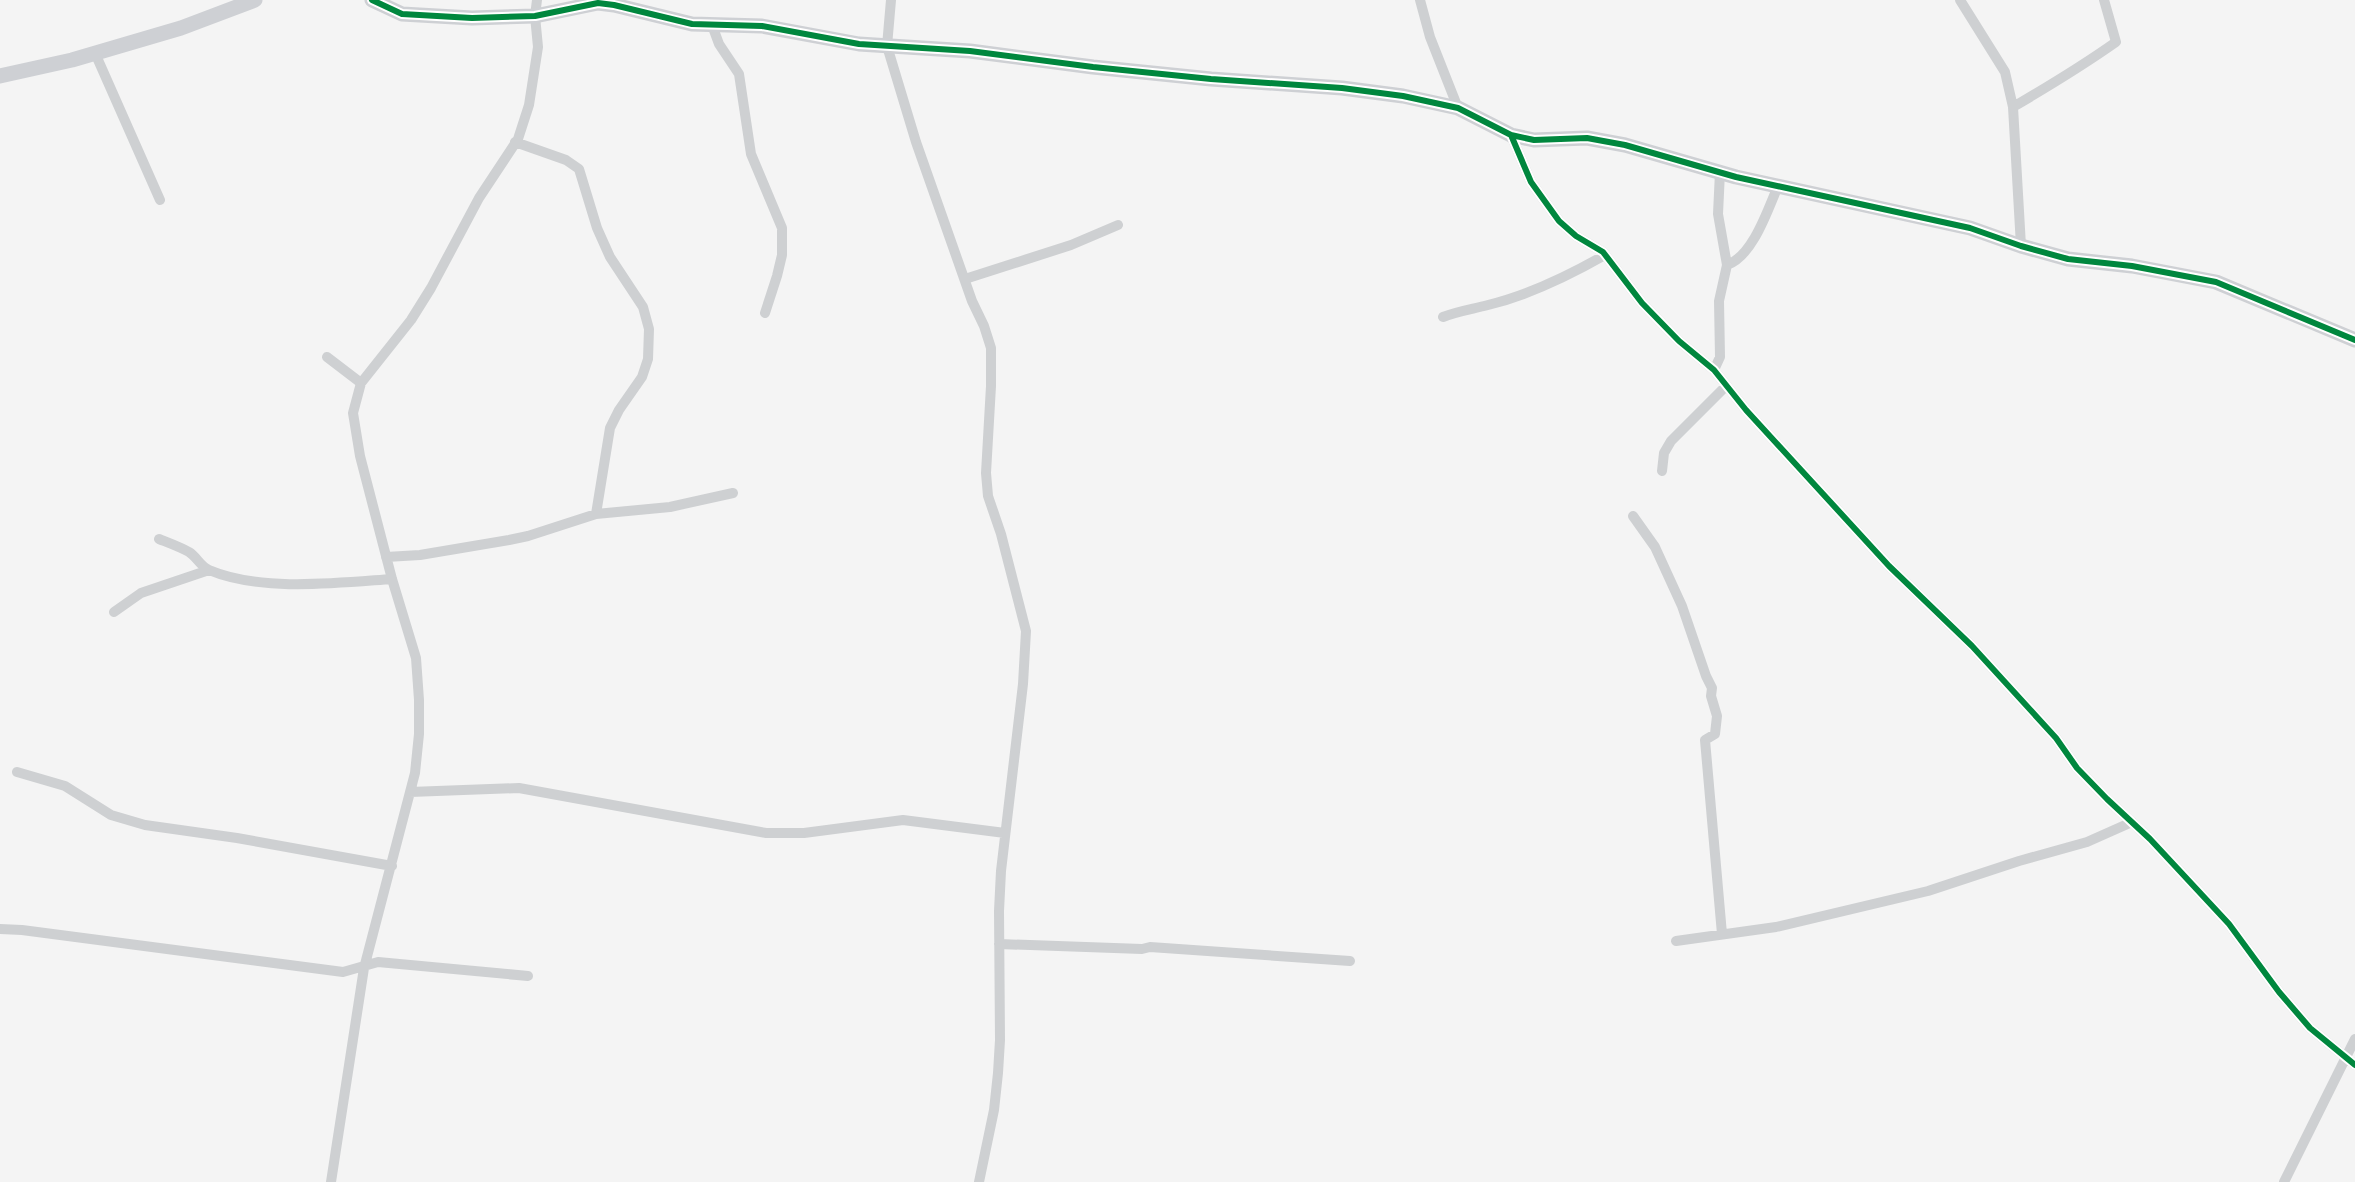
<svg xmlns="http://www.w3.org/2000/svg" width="2355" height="1182" viewBox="0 0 2355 1182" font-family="Quicksand,sans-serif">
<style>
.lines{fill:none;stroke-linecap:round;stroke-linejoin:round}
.street{stroke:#ced0d2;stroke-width:10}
.secondary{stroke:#ced0d4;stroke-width:15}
.cycleway-casing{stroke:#fff;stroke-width:10}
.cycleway{stroke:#00873e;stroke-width:6}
</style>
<rect width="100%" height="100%" fill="#f4f4f4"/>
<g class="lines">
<path class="street" d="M891,0L887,46L916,142L972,301L984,326L991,348V386L986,473L988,496L1001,534L1026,631L1023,684L1001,871L999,911L1000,1040L998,1073L994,1110L979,1182
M1420,0L1430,37L1458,108
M1960,0L2005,72L2013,107L2021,246
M712,25L719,44L739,74L751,154L782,228V255L777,276L765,313
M95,53L160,200
M2013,107C2049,86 2082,66 2116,42L2104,0
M1511,135L1531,182L1559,221L1576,236L1603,252L1642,303L1679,341L1714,370L1746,410L1889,566L1972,646L2056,738L2077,768L2107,799L2150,839L2229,924L2279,992L2310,1028L2355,1065
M515,142L566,160L579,169L597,228L610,257L643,307L649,329L648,359L642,377L619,410L610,428L596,514
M1727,265C1753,256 1768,209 1778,186
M965,279L1071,245L1118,225
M1443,317C1458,311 1473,309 1488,305C1529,295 1570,275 1605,255
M327,357L361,383
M1714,370L1720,357L1719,301L1727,265L1718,214L1720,172
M1662,471L1664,453L1671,441L1726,386
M1633,516L1655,547L1682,606L1706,676L1712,688L1711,696L1717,716L1715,734L1705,740L1722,934
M159,539C169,543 180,547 189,552C197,557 200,566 209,570C261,592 337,583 392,579
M386,557L420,555L509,540L528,536L596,514L670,507L733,493
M114,612L141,593L209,570
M17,772L65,786L111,815L145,825L237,838L392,866
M410,792L519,788L766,833H804L903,820L1005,833
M0,929L22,930L343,972L378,962L528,976
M1676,941L1776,927L1928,891L2019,861L2087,842L2132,822
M999,944L1142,949L1150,947L1350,961
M331,1182L364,968L415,773L419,734V700L416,658L392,579L360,456L353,413L361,383L411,320L431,288L479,198L518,139L529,105L538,47L535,16L537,0
M2284,1182L2355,1039"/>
<path class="secondary" d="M372,0L402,14L472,18L535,16L598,3L614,5L692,24L762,26L859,44L970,51L1093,67L1211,79L1342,88L1403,96L1458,108L1511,135L1534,140L1587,138L1625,145L1736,177L1970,228L2021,246L2068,259L2132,266L2216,282L2355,340
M0,76L72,60L181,28L255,0"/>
<defs>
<path id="cycleway" d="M372,0L402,14L472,18L535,16L598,3L614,5L692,24L762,26L859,44L970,51L1093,67L1211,79L1342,88L1403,96L1458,108L1511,135L1534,140L1587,138L1625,145L1736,177L1970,228L2021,246L2068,259L2132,266L2216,282L2355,340
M1511,135L1531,182L1559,221L1576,236L1603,252L1642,303L1679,341L1714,370L1746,410L1889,566L1972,646L2056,738L2077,768L2107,799L2150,839L2229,924L2279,992L2310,1028L2355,1065"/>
</defs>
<use href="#cycleway" class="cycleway-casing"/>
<use href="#cycleway" class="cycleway"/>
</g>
</svg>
